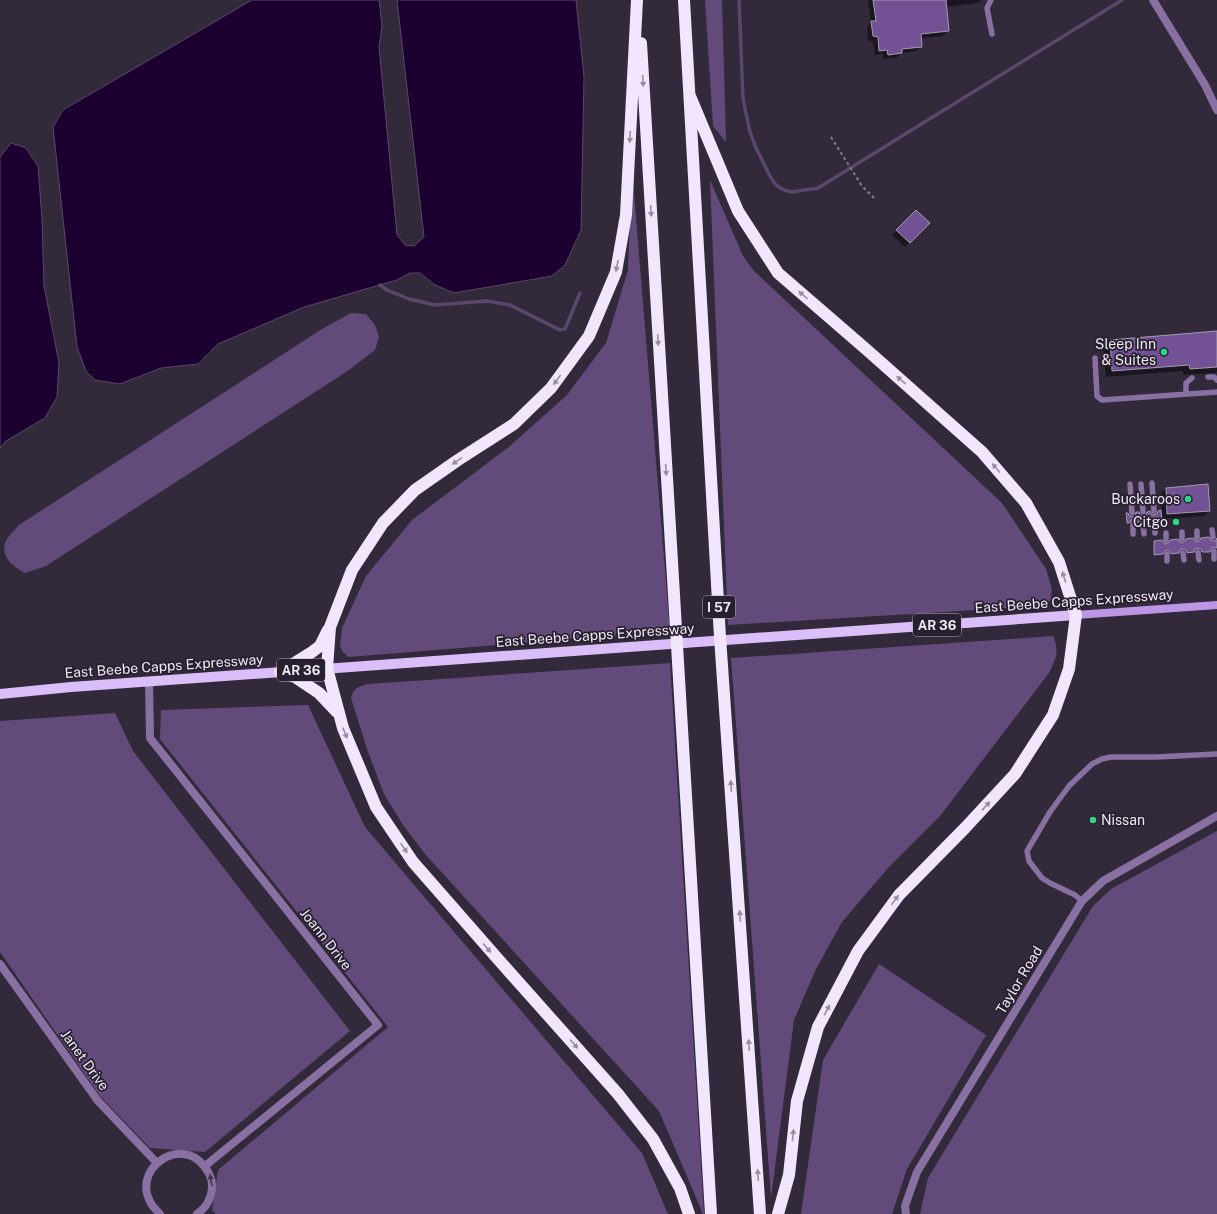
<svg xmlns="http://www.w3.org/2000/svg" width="1217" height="1214" viewBox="0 0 1217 1214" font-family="'Public Sans',sans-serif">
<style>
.green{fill:#624b7a}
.water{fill:#1c0130;stroke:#5b476b}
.shadow{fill:#0007}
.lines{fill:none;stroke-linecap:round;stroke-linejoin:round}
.stream{stroke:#5b476b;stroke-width:3.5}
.building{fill:#735195;stroke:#a59cb0}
.path{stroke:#847e8b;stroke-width:2;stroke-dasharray:3 3;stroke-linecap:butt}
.service{stroke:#8871a2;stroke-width:5.5}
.minor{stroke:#8871a2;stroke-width:8}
.secondary{stroke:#bc96e4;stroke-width:8}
.primary{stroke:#dabefa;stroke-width:10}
.motorway{stroke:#f1e6fe;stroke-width:12}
.oneway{fill:#978da1}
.oneway2{fill:#40344c}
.poi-dot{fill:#29d885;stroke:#282030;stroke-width:1.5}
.labels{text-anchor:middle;stroke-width:3.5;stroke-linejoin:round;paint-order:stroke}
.shield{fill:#282030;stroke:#b3adb9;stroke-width:1}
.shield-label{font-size:13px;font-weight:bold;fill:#eee9f4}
.poi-label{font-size:14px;fill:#eee9f4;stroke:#282030;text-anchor:end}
.street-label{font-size:14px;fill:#eee9f4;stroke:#282030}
</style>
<rect width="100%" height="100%" fill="#322a3a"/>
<path class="green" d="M705,0H722L726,142L713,126Z
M632,169L670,631L348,657L342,651L340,645L342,628L366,576L412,520L510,446L567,395L606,343L628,270Z
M710,180L743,256L753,270L1002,503L1046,569L1052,589L1051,599L1044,606L728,625Z
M351,313L366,314L375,325L379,337L375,350L349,370L46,566L25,573C14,567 1,558 5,543C7,537 15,530 19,525L322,329Z
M1053,636C1060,652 1056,658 1049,673L940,816L888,868L842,922L816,969L794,1020L771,1198L731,658Z
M670,663L704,1214H703L659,1111L425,854L403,825L384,794L368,752L351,698C353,688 359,686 368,684Z
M308,705L365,827L642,1153L668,1214H216L212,1210L218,1170L388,1027L160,739L161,710Z
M115,713L133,751L350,1031L205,1152L150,1148L100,1096L0,952V721Z
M1217,831V1214H920L928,1178L1093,906L1111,889Z
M879,964L986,1035L907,1169L892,1214H801L823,1060Z"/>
<path class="water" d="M252,0H379L382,26L379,47L397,235L405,245L414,246L424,237L397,0H576L584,77L581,230L565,265L552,276L454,293L435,285L420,273H410L397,280L304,307L218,344L198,364L161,368L120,384L95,380L86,371L77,347L53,127L63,110Z
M11,143L26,148L38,166L42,219L44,286L59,363L57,397L45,418L6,441L0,448V157Z"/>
<path class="shadow" d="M868,0H981L978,3L946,7L948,31L943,36L920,38L921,46L916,51L901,53L896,58L883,59V54L875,55L873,42L868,41L867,27L871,23Z
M916,211L928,223L905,247L892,235Z
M1217,332V371L1216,373L1183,375V371L1106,377L1103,348L1110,341Z
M1166,489L1209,511L1204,516L1161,519L1160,521H1158L1156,519L1153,518L1148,522H1146L1145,520L1141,519L1136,523L1134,521L1131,520L1126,524L1125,515L1126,514L1128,516L1134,518L1137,513L1139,515L1145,516L1148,512L1150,514L1156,515L1159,512L1162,511L1161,493Z
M1217,538V552L1215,549L1212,548L1207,552L1201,553L1200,550L1196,549H1194L1192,553L1186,554L1185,551L1181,550H1179L1177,554L1170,555L1168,552L1165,551L1160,555L1154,556L1153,543L1154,542L1163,544L1213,542L1215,541Z"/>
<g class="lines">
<path class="stream" d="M739,0L743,99L750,132L756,148L771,178L776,185L784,190L792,192L818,188L1122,0
M380,285L387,290L409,299L435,305L487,301L510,305L560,330L565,329L580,293"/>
</g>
<path class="building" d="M873,0H946L949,31L921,34L922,47L902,49V53L888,55L887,50L879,51L878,37L873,36L871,21H876Z
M916,210L930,223L910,243L896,230Z
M1217,331V367L1190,369L1189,365L1112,371L1110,340Z
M1208,484L1210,511L1167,514L1166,488Z
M1161,510L1162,520L1159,521L1157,518L1155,517L1152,519L1151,521H1147L1146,519L1143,518L1140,519L1139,522H1137L1135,520L1133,519L1130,521L1129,523H1127L1126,513H1128L1129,516L1132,517L1135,516L1136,512H1139L1140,515L1143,516L1146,515L1147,512L1150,511L1151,514L1154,515L1157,514L1158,511Z
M1209,537L1212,541H1215L1217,538V548L1212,547L1210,552H1202L1201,549L1198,548L1195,549L1194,552L1187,553L1186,550L1183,549L1180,550L1179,553L1171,554L1169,551L1167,550L1164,552L1163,554L1154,555V541L1162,540L1164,543L1166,544L1169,542L1170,540L1178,539L1180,542L1182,543L1185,541L1186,539L1193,538L1195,541L1197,542L1200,540L1201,538Z"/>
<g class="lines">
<path class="path" d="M831,137L862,186L876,200"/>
<path class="service" d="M991,0L987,8L992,34
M1095,358L1097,396L1102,400L1217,392
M1208,377H1214L1217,380
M1186,394V383L1192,378
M1152,483L1154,511
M1130,484L1132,513
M1141,484L1143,512
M1155,521V533
M1143,522L1144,534
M1133,523V534
M1212,530L1213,537
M1197,531V538
M1182,532V539
M1166,533V540
M1214,551V559
M1198,552L1199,560
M1183,553L1184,560
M1167,554V561
M1082,901L1075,895L1050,883L1042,878L1029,861L1027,851L1050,812L1069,786L1092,764L1102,759L1111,757H1156L1217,754"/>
<path class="minor" d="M1153,0L1205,85L1217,110
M149,681L150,738L378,1025L205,1166
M0,964L98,1101L157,1163
M160,1214C157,1211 154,1208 152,1205C129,1169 181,1135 204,1166C208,1171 212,1178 212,1185C212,1197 207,1207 197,1214
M906,1214L905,1206L917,1172L1082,901L1103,881L1217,816"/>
<path class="secondary" d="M1076,615L1217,605"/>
<path class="primary" d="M0,694L71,687L1076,615"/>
<path class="motorway" d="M637,0L626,215L616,272L589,336L551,388L514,424L458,460L415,490L383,523L352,570L330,627L327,668L343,728L376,807L413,862L497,958L618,1094L653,1139L680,1188L689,1214
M684,0L720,637L760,1214
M641,43L711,1214
M690,96L738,211L778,273L867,350L982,452L1026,503L1059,562L1076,615L1069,669L1053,715L1015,774L965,828L899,895L858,951L818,1027L797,1101L789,1175L778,1214
M280,672L295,677L319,693L337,712
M280,672L312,652L320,646L328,630"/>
</g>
<defs><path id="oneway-solid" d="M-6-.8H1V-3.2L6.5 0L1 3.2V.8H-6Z"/></defs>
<g class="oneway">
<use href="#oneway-solid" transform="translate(643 81) rotate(87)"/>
<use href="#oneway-solid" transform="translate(630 137) rotate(93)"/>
<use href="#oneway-solid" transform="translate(651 211) rotate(87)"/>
<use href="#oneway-solid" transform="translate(617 266) rotate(101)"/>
<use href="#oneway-solid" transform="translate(803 295) rotate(-139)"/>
<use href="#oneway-solid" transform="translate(658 340) rotate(87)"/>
<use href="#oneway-solid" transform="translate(557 380) rotate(126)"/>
<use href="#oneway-solid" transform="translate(901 380) rotate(-139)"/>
<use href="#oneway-solid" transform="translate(457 461) rotate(146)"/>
<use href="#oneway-solid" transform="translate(996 468) rotate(-130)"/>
<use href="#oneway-solid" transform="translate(666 470) rotate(87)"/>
<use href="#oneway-solid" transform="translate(1064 577) rotate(-107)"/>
<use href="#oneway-solid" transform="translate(345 733) rotate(68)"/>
<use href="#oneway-solid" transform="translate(731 786) rotate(-94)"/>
<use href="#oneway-solid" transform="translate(986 806) rotate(-47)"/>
<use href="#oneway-solid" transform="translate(404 848) rotate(56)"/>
<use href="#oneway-solid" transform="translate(895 900) rotate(-54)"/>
<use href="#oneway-solid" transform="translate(740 916) rotate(-94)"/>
<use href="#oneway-solid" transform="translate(487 948) rotate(49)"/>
<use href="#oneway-solid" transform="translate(827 1010) rotate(-62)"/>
<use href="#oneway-solid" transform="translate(574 1044) rotate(49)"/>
<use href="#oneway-solid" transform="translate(749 1045) rotate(-94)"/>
<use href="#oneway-solid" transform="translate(793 1135) rotate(-84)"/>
<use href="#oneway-solid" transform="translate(758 1175) rotate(-94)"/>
</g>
<use class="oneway2" href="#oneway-solid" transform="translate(211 1180) rotate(-100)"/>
<g class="poi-dot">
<circle cx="1164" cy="352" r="4"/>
<circle cx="1188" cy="499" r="4"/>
<circle cx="1176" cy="522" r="4"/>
<circle cx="1093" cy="820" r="4"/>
</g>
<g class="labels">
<g class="shield">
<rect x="703" y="596" width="32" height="22" rx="3"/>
<rect x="913" y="614" width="48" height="22" rx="3"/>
<rect x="277" y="659" width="48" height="22" rx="3"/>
</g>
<g class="shield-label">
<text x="719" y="612">I 57</text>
<text x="937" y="630">AR 36</text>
<text x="301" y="675">AR 36</text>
</g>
<g class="poi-label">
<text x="1156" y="349">Sleep Inn<tspan x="1156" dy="16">&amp; Suites</tspan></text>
<text x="1180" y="504">Buckaroos</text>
<text x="1168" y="527">Citgo</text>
<text x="1101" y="825" text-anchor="start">Nissan</text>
</g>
<g class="street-label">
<text transform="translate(1074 601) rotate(-4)" y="5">East Beebe Capps Expressway</text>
<text transform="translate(595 635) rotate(-4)" y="5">East Beebe Capps Expressway</text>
<text transform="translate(164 666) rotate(-4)" y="5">East Beebe Capps Expressway</text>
<text transform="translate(326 939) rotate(52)" y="5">Joann Drive</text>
<text transform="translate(1019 980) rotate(-59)" y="5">Taylor Road</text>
<text transform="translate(85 1060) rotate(54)" y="5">Janet Drive</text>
</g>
</g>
</svg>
